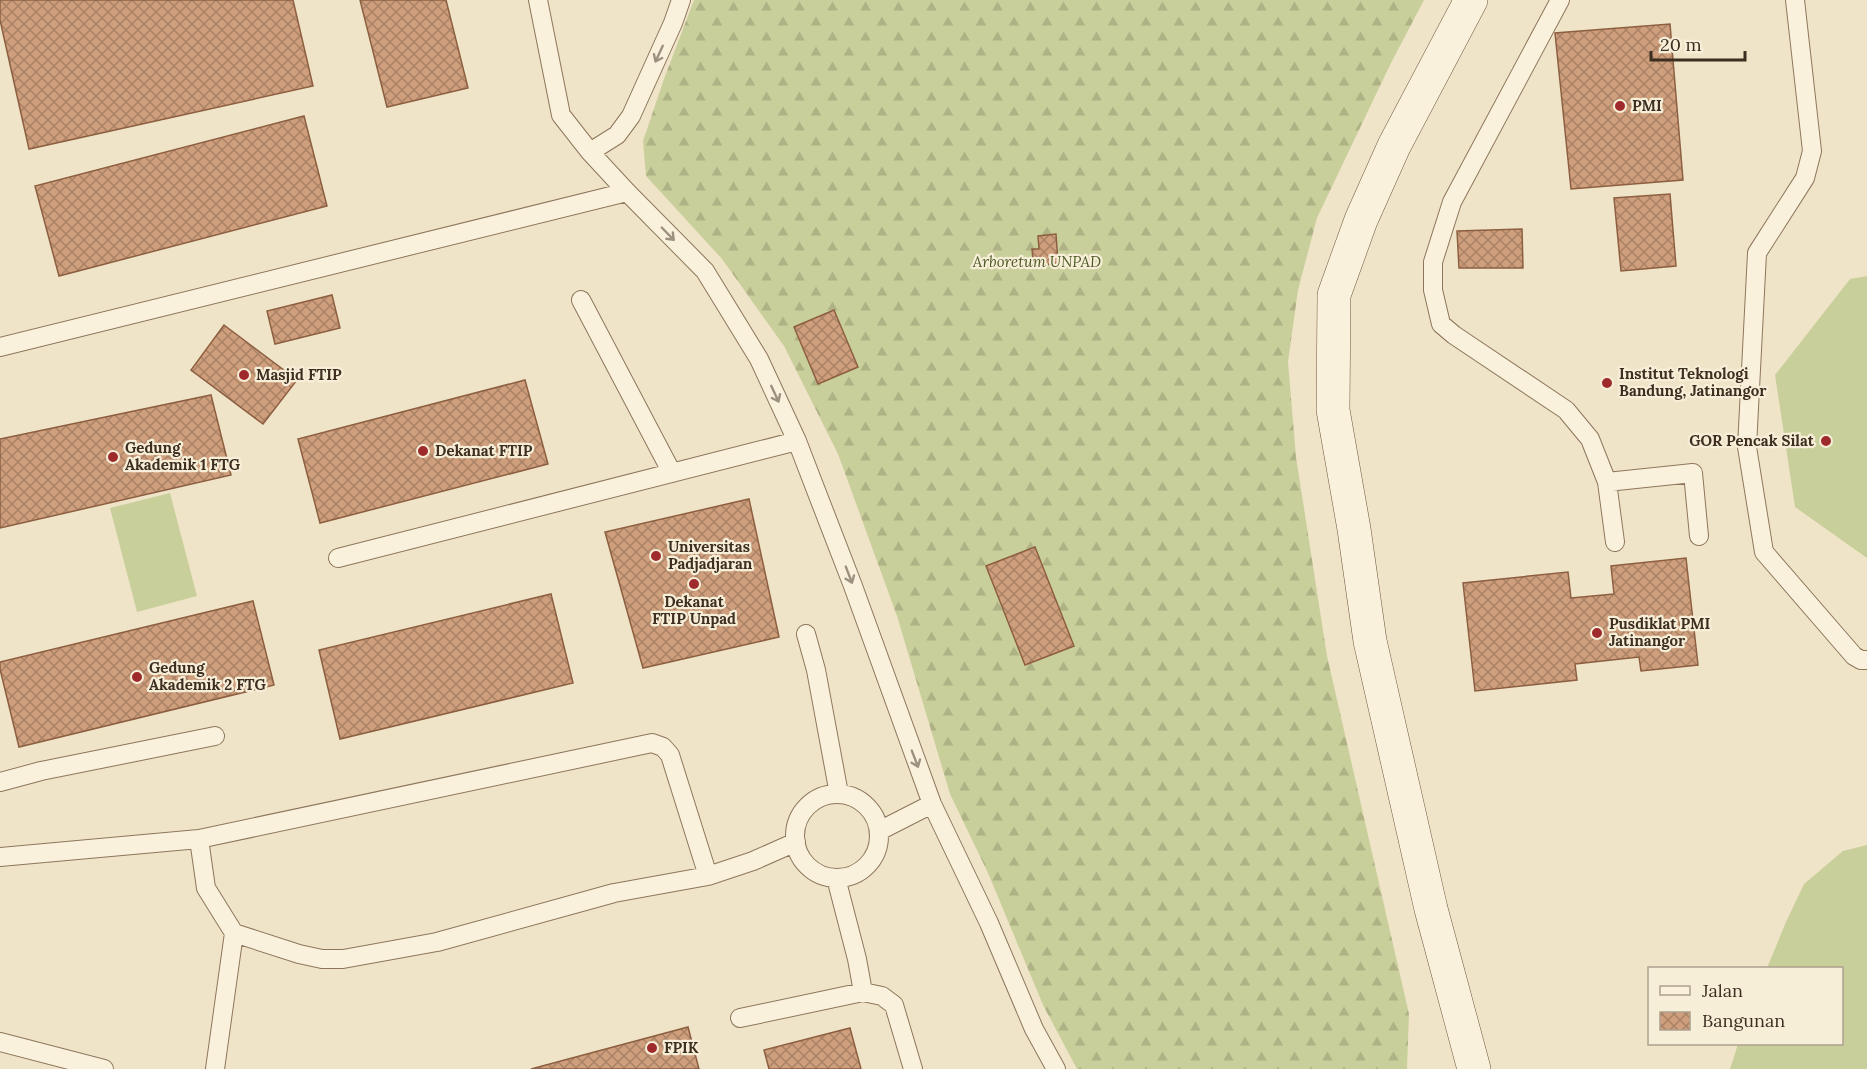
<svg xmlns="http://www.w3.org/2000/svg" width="1867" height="1069" viewBox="0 0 1867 1069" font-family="Lora,serif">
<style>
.grass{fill:#c9cf9b}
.forest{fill:url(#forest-firs)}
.building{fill:url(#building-cross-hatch);stroke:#8d5f41;stroke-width:1.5}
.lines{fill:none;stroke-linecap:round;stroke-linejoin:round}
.service-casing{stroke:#8d765c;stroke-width:20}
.secondary-casing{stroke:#6f573f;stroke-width:34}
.service{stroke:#faf1dc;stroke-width:18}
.secondary{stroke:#faf1dc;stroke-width:33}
.oneway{stroke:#9c907e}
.poi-dot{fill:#9e2a2b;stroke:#f7eed8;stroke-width:2}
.labels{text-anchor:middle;stroke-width:4.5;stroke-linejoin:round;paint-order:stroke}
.poi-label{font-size:15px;font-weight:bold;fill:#3d2e20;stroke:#f7eed8;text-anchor:start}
.park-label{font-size:15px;font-style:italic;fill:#4d5a26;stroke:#f7eed8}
</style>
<defs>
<pattern id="forest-firs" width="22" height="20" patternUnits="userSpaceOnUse" patternTransform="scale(1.5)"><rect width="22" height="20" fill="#c9cf9b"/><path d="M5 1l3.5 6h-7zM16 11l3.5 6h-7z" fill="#aeb285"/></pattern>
<pattern id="building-cross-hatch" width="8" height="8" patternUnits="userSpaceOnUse" patternTransform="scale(1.5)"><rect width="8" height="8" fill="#cf9f7d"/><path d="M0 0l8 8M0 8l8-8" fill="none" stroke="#a98266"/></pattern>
</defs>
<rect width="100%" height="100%" fill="#f0e4c8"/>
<path class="grass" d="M1867,276V558L1795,507L1775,375L1850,279Z
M170,493L197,596L137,612L110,508Z
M1867,845V1069H1730L1738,1044H1842V968H1767L1786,922L1804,884L1843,851Z"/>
<path class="forest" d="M694,0H1424L1390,65L1317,218L1298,290L1288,362L1296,457L1327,656L1409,1014L1407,1069H1077L1043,1005L988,873L950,794L897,616L838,454L784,346L722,259L646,176L643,141L664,79Z"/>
<path class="building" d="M0,0H293L313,86L29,149L0,20Z
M360,0H446L468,88L387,107Z
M1670,24L1683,180L1571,189L1555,33Z
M304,116L327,206L59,276L35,186Z
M1670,194L1676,266L1621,271L1614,198Z
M1522,229L1523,268H1459L1457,231Z
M1056,234L1058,263L1041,265V259L1033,260L1032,249H1039L1038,236Z
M332,295L340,328L275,344L267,311Z
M834,310L858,367L818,384L794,327Z
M224,325L297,380L263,424L191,370Z
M525,380L548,464L320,523L298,439Z
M211,395L231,475L0,528V439Z
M749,499L779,637L643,668L605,532Z
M1035,547L1074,646L1025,665L986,566Z
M1686,558L1698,665L1641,671L1639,657L1575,664L1577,680L1475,691L1463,583L1568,572L1571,598L1614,594L1611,566Z
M551,594L573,683L340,739L319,650Z
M253,601L274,685L19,747L0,669V662Z
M688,1027L699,1069H531Z
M850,1028L861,1069H769L764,1050Z"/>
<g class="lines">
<defs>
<path id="service" d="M1560,0L1452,202L1433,262V290L1441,324L1454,335L1566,410L1590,439L1607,482L1615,542
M1795,0L1812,151L1805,178L1757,253L1747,447L1764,552L1854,656L1861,660H1867
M590,152L617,135L631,116L673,23L681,0
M627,192L705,271L759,359L797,441L812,480L853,586L932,804L989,923L1034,1029L1056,1069
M581,300L672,473
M0,347L627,192L590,152L561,115L538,0
M1607,482L1693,473L1699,536
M338,558L797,441
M806,634L816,670L839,794
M0,782L41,771L215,736
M795 836a42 42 0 1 1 84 0a42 42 0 1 1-84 0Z
M879,831L932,804
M199,839L206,888L234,933L299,954L322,959H343L437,942L614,893L708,876
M0,857L199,839L652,743L663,747L670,755L708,876L753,861L796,842
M836,878L857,959L863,992L882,996L894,1005L913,1069
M740,1018L863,992
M0,1042L104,1069
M215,1069L234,933"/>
<path id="secondary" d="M1471,0L1394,146L1361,220L1334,295L1333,410L1354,529L1370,641L1431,909L1474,1069"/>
</defs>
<use href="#service" class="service-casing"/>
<use href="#secondary" class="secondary-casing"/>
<use href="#service" class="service"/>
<use href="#secondary" class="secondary"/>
</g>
<defs><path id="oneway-shaft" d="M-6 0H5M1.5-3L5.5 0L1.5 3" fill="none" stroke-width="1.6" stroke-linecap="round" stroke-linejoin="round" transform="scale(1.5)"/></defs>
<g class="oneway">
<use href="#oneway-shaft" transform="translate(659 54) rotate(115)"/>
<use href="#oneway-shaft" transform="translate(668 234) rotate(46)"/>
<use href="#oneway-shaft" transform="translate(775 394) rotate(65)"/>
<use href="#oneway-shaft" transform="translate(849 575) rotate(69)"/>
<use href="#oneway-shaft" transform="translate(915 759) rotate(69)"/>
</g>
<g class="poi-dot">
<circle cx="1620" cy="106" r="6"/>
<circle cx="244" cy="375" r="6"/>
<circle cx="1607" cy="383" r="6"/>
<circle cx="1826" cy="441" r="6"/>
<circle cx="423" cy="451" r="6"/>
<circle cx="113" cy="457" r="6"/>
<circle cx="656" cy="556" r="6"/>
<circle cx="694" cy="584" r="6"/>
<circle cx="1597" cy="633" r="6"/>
<circle cx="137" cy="677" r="6"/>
<circle cx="652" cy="1048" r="6"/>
</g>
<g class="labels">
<g class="poi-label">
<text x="1632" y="111">PMI</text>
<text x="1619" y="379">Institut Teknologi<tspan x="1619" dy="17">Bandung, Jatinangor</tspan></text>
<text x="256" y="380">Masjid FTIP</text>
<text x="1814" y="446" text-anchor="end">GOR Pencak Silat</text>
<text x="125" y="453">Gedung<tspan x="125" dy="17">Akademik 1 FTG</tspan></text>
<text x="435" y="456">Dekanat FTIP</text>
<text x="668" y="552">Universitas<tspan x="668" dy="17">Padjadjaran</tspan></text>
<text x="694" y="607" text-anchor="middle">Dekanat<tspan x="694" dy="17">FTIP Unpad</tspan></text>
<text x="1609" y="629">Pusdiklat PMI<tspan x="1609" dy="17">Jatinangor</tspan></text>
<text x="149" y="673">Gedung<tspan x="149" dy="17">Akademik 2 FTG</tspan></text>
<text x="664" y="1053">FPIK</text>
</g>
<g class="park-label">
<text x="1037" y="267">Arboretum UNPAD</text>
</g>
</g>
<rect x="1648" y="967" width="195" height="78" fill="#f7eed8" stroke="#ada18e" stroke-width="1.5"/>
<rect x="1660" y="986" width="30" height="9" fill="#faf1dc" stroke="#ada18e" stroke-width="1.5"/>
<text x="1702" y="997" font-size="18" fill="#3d2e20">Jalan</text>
<rect x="1660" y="1012" width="30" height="18" fill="url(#building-cross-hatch)" stroke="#ada18e" stroke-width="1.5"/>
<text x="1702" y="1027" font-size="18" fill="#3d2e20">Bangunan</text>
<path d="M1651 51v9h94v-9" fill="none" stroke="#3d2e20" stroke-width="3"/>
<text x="1660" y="51" font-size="18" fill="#3d2e20" stroke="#f7eed8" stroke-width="4.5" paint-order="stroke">20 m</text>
</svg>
